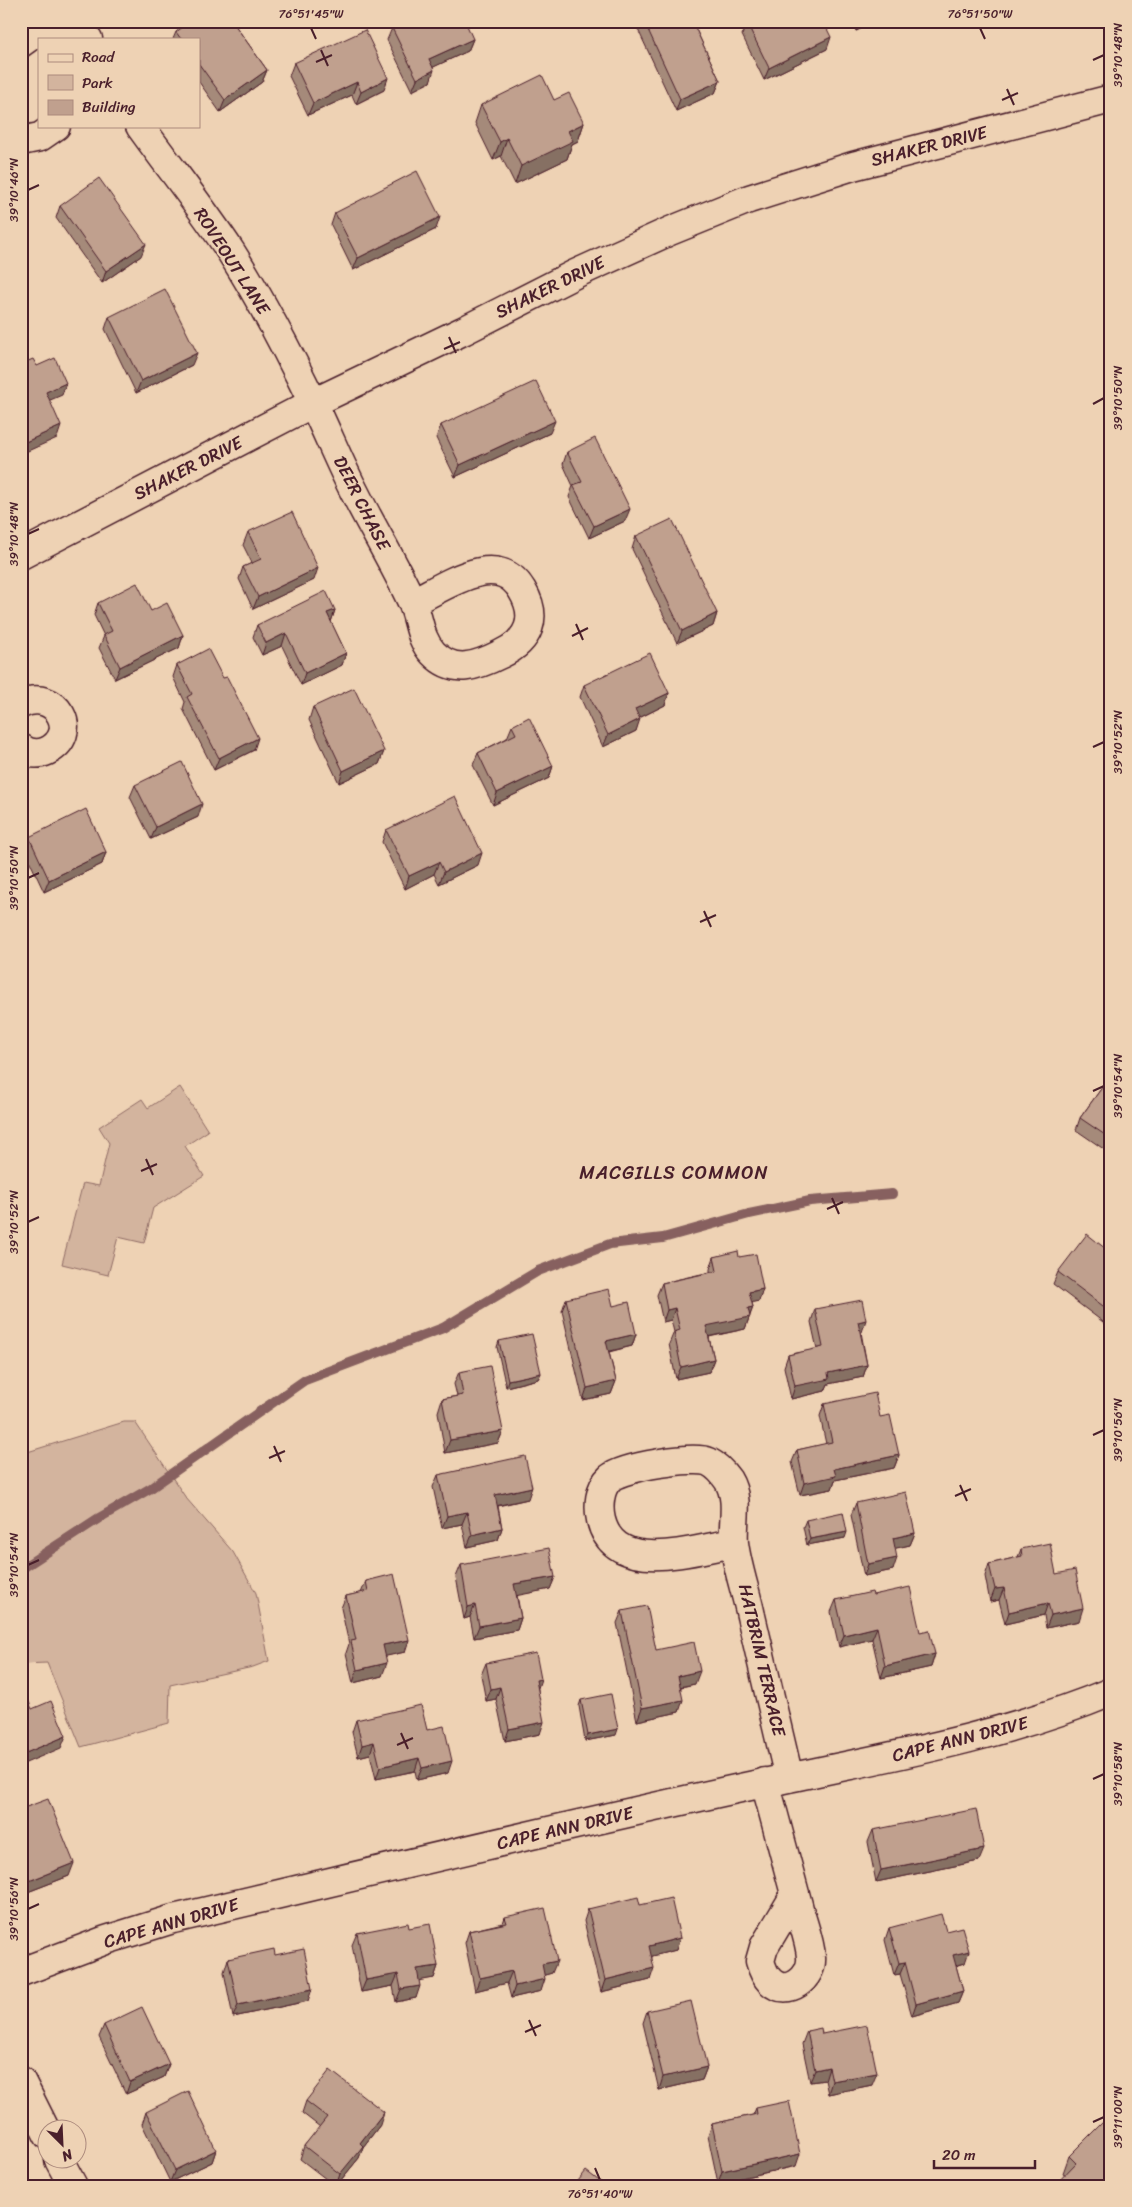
<svg xmlns="http://www.w3.org/2000/svg" width="1132" height="2207" viewBox="0 0 1132 2207" font-family="Sriracha,sans-serif">
<style>
.green{fill:#d3b49e;stroke:#8e6a64}
.lines{fill:none;stroke-linecap:round;stroke-linejoin:round}
.stream{stroke:#87615e;stroke-width:10}
.minor-casing{stroke:#4a1f2b;stroke-width:31}
.minor{stroke:#eed2b4;stroke-width:28}
.wall{fill:#a58a7a;stroke:#4a1f2b}
.shaded-wall{fill:#867063;stroke:#4a1f2b}
.building{fill:#c0a08e;stroke:#4a1f2b}
.ticks{fill:none;stroke:#4a1f2b;stroke-width:2}
.labels{text-anchor:middle;stroke-width:4;stroke-linejoin:round;paint-order:stroke}
.street-label{font-size:18px;fill:#4a1f2b;stroke:#eed2b4}
.neighbourhood-label{font-size:19px;letter-spacing:1px;fill:#4a1f2b;stroke:#eed2b4}
.neatline{fill:none;stroke:#4a1f2b;stroke-width:2}
.ticks-label{font-size:12px;text-anchor:middle;fill:#4a1f2b}
</style>
<rect width="100%" height="100%" fill="#eed2b4"/>
<filter id="ink" filterUnits="userSpaceOnUse"><feTurbulence type="fractalNoise" baseFrequency=".02" numOctaves="2"/><feDisplacementMap in="SourceGraphic" scale="10" xChannelSelector="R" yChannelSelector="G"/><feConvolveMatrix kernelMatrix="1 2 1 2 8 2 1 2 1" color-interpolation-filters="sRGB"/></filter>
<g filter="url(#ink)">
<path class="green" d="M180,1087L208,1131L185,1146L204,1176L153,1208L144,1243L118,1237L108,1275L62,1264L83,1183L99,1186L109,1143L99,1127L142,1099L148,1108Z
M124,1422H135L186,1498L233,1552L256,1593L269,1661L253,1667L170,1685L169,1723L81,1747L47,1663L21,1664V1454Z"/>
<g class="lines">
<path class="stream" d="M21,1569L99,1518L151,1488L305,1380L443,1328L538,1271L610,1244L663,1238L749,1214L810,1201L892,1194"/>
<defs>
<path id="minor" d="M21,43C44,25 63,19 88,39
M140,126C170,168 203,209 231,252C262,301 289,353 314,405C328,434 340,464 355,493C373,529 394,563 411,600C420,617 418,637 433,653C454,675 477,666 501,654C529,641 539,618 522,590C497,548 444,587 413,602
M21,141L40,137L56,126
M21,555L313,403L463,331L575,274L670,231L749,199L853,166L1111,99
M21,704C57,687 82,734 47,751C38,755 29,754 21,748
M734,1543C694,1549 615,1577 601,1520C598,1507 599,1488 610,1478C623,1467 694,1455 709,1462C717,1466 723,1473 728,1480C740,1500 732,1522 734,1543C737,1567 746,1592 751,1616C764,1670 776,1724 789,1778
M765,1782C776,1823 787,1864 798,1905C802,1922 810,1940 811,1957C813,1978 787,1998 770,1981C765,1976 762,1968 760,1961L764,1947L795,1895
M21,1972L106,1940L173,1919C370,1873 566,1825 764,1783C881,1758 1000,1738 1111,1692
M21,2081L48,2135
M59,2160L73,2186"/>
</defs>
<use href="#minor" class="minor-casing"/>
<use href="#minor" class="minor"/>
</g>
<path class="wall" d="M191,21H232L267,70L262,82L220,112L199,82V39H173L176,32Z
M634,21H692L720,81L715,93L676,111Z
M852,21H877L856,31Z
M747,23L827,49L764,80L742,35Z
M392,28L473,39L468,51L433,67L430,82L412,91L387,40Z
M294,63L384,90L356,104L352,95L308,115L289,76Z
M554,100L584,123L578,141L572,144L567,159L515,184L501,156L493,160L475,123L481,105Z
M60,206L141,256L102,283L56,218Z
M335,213L436,229L353,270L331,225Z
M109,317L192,365L136,393L105,329Z
M441,425L550,433L455,477L436,438Z
M567,452L625,521L589,538L569,497L573,486L563,464Z
M248,532L314,580L253,609L239,579L243,567L252,563L243,545Z
M636,536L717,613L713,626L677,643L632,549Z
M98,603L151,611L183,635L179,648L115,679L99,648L104,636L94,615Z
M335,610L331,622L346,653L342,665L301,685L282,646L262,655L253,637L257,625Z
M177,665L254,750L214,770L183,709L185,702L173,677Z
M584,685L669,693L665,705L639,718L636,731L603,747L580,697Z
M313,707L384,751L379,764L339,783L309,720Z
M512,726L553,766L549,778L493,805L473,765L478,753L507,738Z
M135,785L198,817L151,839L130,797Z
M386,830L478,865L439,884L434,874L405,889L382,842Z
M29,837L106,852L102,864L44,892L24,849Z
M1111,1075V1154L1076,1130L1080,1118Z
M1111,1253V1328L1053,1284L1058,1272Z
M714,1257H739L763,1289L759,1301L752,1302L753,1307L745,1329L709,1337L714,1359L709,1372L676,1379L669,1344L674,1332L671,1320L663,1322L657,1295L662,1283L710,1272V1269Z
M566,1299L613,1306L636,1334L632,1346L609,1352L616,1381L611,1394L583,1400L562,1311Z
M815,1309L862,1332H861L867,1365L863,1377L828,1384L825,1391L791,1399L784,1367L788,1355L817,1349L811,1322Z
M499,1341L541,1373L538,1379L506,1387L497,1347Z
M459,1372L503,1431L498,1443L445,1453L438,1412L442,1399L457,1396L454,1384Z
M824,1404L880,1417L899,1455L894,1468L835,1480L832,1489L800,1495L792,1462L797,1450L826,1444L820,1416Z
M438,1475L528,1499L498,1506L502,1528L498,1540L467,1547L462,1524L442,1528L433,1487Z
M856,1503L915,1533L910,1545L895,1548L893,1570L864,1576L851,1515Z
M806,1520L845,1538L807,1545L803,1527Z
M1021,1549L1056,1574L1079,1621L1046,1628L1044,1615L1005,1624L999,1600L990,1602L985,1576L989,1564L1018,1557Z
M461,1565L555,1577L550,1589L517,1595L521,1618L517,1630L474,1638L470,1617L464,1619L456,1577Z
M366,1581L405,1652L385,1656L382,1676L353,1683L346,1653L349,1644L341,1608L346,1596L361,1593Z
M873,1595L920,1632L935,1654L931,1667L881,1678L872,1639L839,1647L831,1612L836,1600Z
M622,1611L656,1650L695,1684L681,1687L679,1712L637,1721L617,1623Z
M486,1663L538,1689L540,1734L505,1741L496,1699L486,1701L481,1675Z
M581,1700L616,1735L585,1741L579,1706Z
M356,1720L427,1730L448,1773L417,1780L415,1771L376,1779L370,1754L358,1757L352,1732Z
M21,1809L69,1876L25,1893L21,1883Z
M873,1830L979,1861L876,1882L868,1842Z
M640,1905L680,1938L676,1950L652,1956L650,1980L601,1992L584,1921L588,1909Z
M505,1917L552,1973L544,1975L541,1991L511,1998L507,1983L475,1991L465,1943L469,1931L503,1923Z
M409,1928L438,1966L434,1978L419,1980L416,1998L396,2002L393,1986L361,1992L352,1945L357,1933Z
M889,1928L946,1931L965,1963L956,1966L963,1991L958,2003L912,2016L900,1974L894,1975L885,1940Z
M275,1955L308,2001L233,2017L224,1972L228,1959Z
M647,2011L707,2067L702,2080L659,2090L643,2023Z
M104,2025L169,2064L164,2077L126,2094L99,2037Z
M807,2031L822,2034L872,2085L828,2094L825,2080L810,2082L802,2044Z
M306,2101L380,2125L363,2147L359,2158L336,2186H335L300,2159L304,2146L320,2127L302,2113Z
M756,2108L796,2166L718,2183L708,2136L712,2124L753,2115Z
M146,2112L216,2150L212,2162L170,2182L142,2124Z
M1069,2156L1111,2186L1064,2175L1063,2173Z"/>
<path class="shaded-wall" d="M860,21H877L856,31Z
M831,37L827,49L764,80L769,68Z
M473,39L468,51L425,71L429,59Z
M267,70L262,82L220,112L225,100Z
M434,70L430,82L412,91L417,79Z
M388,78L384,90L356,104L361,92Z
M720,81L715,93L676,111L680,99Z
M357,82L352,95L308,115L313,103Z
M584,123L578,141L572,144L567,159L515,184L521,166L568,131Z
M507,138L501,156L493,160L500,142Z
M440,217L436,229L353,270L358,258Z
M146,244L141,256L102,283L106,271Z
M197,353L192,365L136,393L141,381Z
M66,383L62,395L41,404L46,392Z
M555,421L550,433L455,477L460,465Z
M61,426L57,438L21,454V444Z
M630,509L625,521L589,538L594,526Z
M318,568L314,580L253,609L258,597Z
M335,610L331,622L327,613Z
M717,613L713,626L677,643L682,631Z
M286,633L282,646L262,655L266,643Z
M183,635L179,648L115,679L120,667Z
M346,653L342,665L301,685L305,673Z
M669,693L665,705L631,722L635,709Z
M640,719L636,731L603,747L608,735Z
M258,738L254,750L214,770L219,758Z
M384,751L379,764L339,783L343,771Z
M553,766L549,778L493,805L497,793Z
M202,804L198,817L151,839L156,827Z
M106,852L102,864L44,892L49,880Z
M482,853L478,865L439,884L444,872Z
M439,862L434,874L405,889L409,876Z
M763,1289L759,1301L745,1304L749,1292Z
M753,1307L745,1329L702,1338L706,1326L748,1308Z
M675,1308L671,1320L663,1322L667,1310Z
M866,1320L862,1332L854,1334L858,1322Z
M636,1334L632,1346L602,1353L606,1341Z
M714,1359L709,1372L676,1379L681,1367Z
M867,1365L863,1377L828,1384L825,1391L791,1399L795,1386L828,1373Z
M541,1373L538,1379L506,1387L508,1380Z
M616,1381L611,1394L583,1400L587,1388Z
M503,1431L498,1443L445,1453L450,1440Z
M899,1455L894,1468L835,1480L832,1489L800,1495L804,1483L834,1469Z
M532,1487L528,1499L491,1507L495,1495Z
M467,1512L462,1524L442,1528L447,1516Z
M502,1528L498,1540L467,1547L472,1535Z
M847,1532L845,1538L807,1545L810,1539Z
M915,1533L910,1545L888,1550L893,1538Z
M897,1558L893,1570L864,1576L868,1564Z
M555,1577L550,1589L510,1597L514,1584Z
M1004,1588L999,1600L990,1602L995,1589Z
M1048,1603L1044,1615L1005,1624L1009,1612Z
M475,1605L470,1617L464,1619L468,1607Z
M1083,1608L1079,1621L1046,1628L1051,1615Z
M521,1618L517,1630L474,1638L479,1626Z
M877,1627L872,1639L839,1647L844,1635Z
M409,1640L405,1652L378,1658L383,1645Z
M935,1654L931,1667L881,1678L885,1666Z
M387,1663L382,1676L353,1683L357,1670Z
M700,1671L695,1684L674,1688L678,1676Z
M541,1679L537,1691L536,1680Z
M500,1687L496,1699L486,1701L491,1689Z
M683,1700L679,1712L637,1721L642,1708Z
M544,1722L540,1734L505,1741L509,1729Z
M618,1729L616,1735L585,1741L588,1735Z
M66,1736L61,1748L21,1765V1755Z
M374,1742L370,1754L358,1757L362,1745Z
M419,1758L415,1771L376,1779L380,1767Z
M452,1761L448,1773L417,1780L422,1768Z
M984,1849L979,1861L876,1882L881,1870Z
M74,1863L69,1876L25,1893L29,1881Z
M680,1938L676,1950L645,1958L649,1946Z
M969,1951L965,1963L948,1968L953,1955Z
M557,1961L552,1973L538,1977L542,1964Z
M905,1962L900,1974L894,1975L899,1963Z
M438,1966L434,1978L412,1982L417,1969Z
M654,1968L650,1980L601,1992L605,1980Z
M512,1971L507,1983L475,1991L480,1978Z
M398,1974L393,1986L361,1992L366,1980Z
M545,1979L541,1991L511,1998L515,1986Z
M420,1986L416,1998L396,2002L401,1989Z
M312,1989L308,2001L233,2017L238,2005Z
M963,1991L958,2003L912,2016L916,2004Z
M169,2064L164,2077L126,2094L130,2082Z
M707,2067L702,2080L659,2090L663,2077Z
M829,2067L825,2080L810,2082L815,2070Z
M877,2073L872,2085L828,2094L832,2081Z
M384,2112L380,2125L363,2147L359,2158L336,2186L340,2174L360,2143Z
M216,2150L212,2162L170,2182L175,2170Z
M800,2154L796,2166L718,2183L722,2171Z"/>
<path class="building" d="M191,21H232L267,70L225,100L199,64V39H181L176,32Z
M405,21H465L473,39L429,59L434,70L417,79L392,28Z
M644,21H692L720,81L680,99Z
M750,21H823L831,37L769,68L747,23Z
M365,30L388,78L361,92L357,82L313,103L294,63Z
M542,75L554,100L569,93L584,123L568,131L573,141L521,166L507,138L500,142L481,105Z
M417,171L440,217L358,258L335,213Z
M99,178L146,244L106,271L60,206Z
M165,289L197,353L141,381L109,317Z
M55,358L66,383L46,392L61,426L21,444V364L33,359L37,366Z
M536,381L555,421L460,465L441,425Z
M595,438L630,509L594,526L573,485L582,482L567,452Z
M292,512L318,568L258,597L243,567L261,559L248,532Z
M672,519L717,613L682,631L636,536Z
M137,583L151,611L167,603L183,635L120,667L104,635L112,631L98,603Z
M326,591L335,610L327,613L346,653L305,673L286,633L266,643L257,625Z
M208,649L223,678L227,677L258,738L219,758L187,697L192,694L177,665Z
M650,653L669,693L635,709L640,719L608,735L584,685Z
M354,688L384,751L343,771L313,707Z
M529,717L553,766L497,793L478,753L516,734L512,726Z
M182,762L202,804L156,827L135,785Z
M455,796L482,853L444,872L439,862L409,876L386,830Z
M86,809L106,852L49,880L29,837Z
M1111,1075V1139L1080,1118Z
M1087,1234L1111,1253V1312L1058,1272Z
M738,1251L739,1257L756,1254L763,1289L749,1292L753,1307L748,1308L750,1317L706,1326L714,1359L681,1367L674,1332L680,1330L675,1308L667,1310L662,1283L717,1271L714,1257Z
M609,1289L613,1306L629,1302L636,1334L606,1341L616,1381L587,1388L566,1299Z
M862,1300L866,1320L858,1322L867,1365L828,1373L829,1379L795,1386L788,1355L823,1347L815,1309Z
M532,1334L541,1373L508,1380L499,1341Z
M490,1366L503,1431L450,1440L442,1399L463,1395L459,1372Z
M875,1393L880,1417L890,1415L899,1455L834,1469L836,1476L804,1483L797,1450L832,1442L824,1404Z
M525,1456L532,1487L495,1495L502,1528L472,1535L467,1512L447,1516L438,1475Z
M906,1492L915,1533L893,1538L897,1558L868,1564L856,1503Z
M843,1512L847,1532L810,1539L806,1520Z
M1050,1543L1056,1574L1075,1570L1083,1608L1051,1615L1048,1603L1009,1612L1004,1588L995,1589L989,1564L1022,1556L1021,1549Z
M549,1548L555,1577L514,1584L521,1618L479,1626L475,1605L468,1607L461,1565Z
M394,1574L409,1640L383,1645L387,1663L357,1670L351,1641L356,1640L346,1596L368,1591L366,1581Z
M910,1587L920,1632L929,1630L935,1654L885,1666L877,1627L844,1635L836,1600L872,1592L873,1595Z
M647,1606L656,1650L694,1642L700,1671L678,1676L683,1700L642,1708L622,1611Z
M536,1653L541,1679L536,1680L544,1722L509,1729L500,1687L491,1689L486,1663Z
M611,1694L618,1729L588,1735L581,1700Z
M21,1695L22,1696L26,1695L32,1709L51,1701L66,1736L21,1755Z
M421,1705L427,1730L444,1726L452,1761L422,1768L419,1758L380,1767L374,1742L362,1745L356,1720Z
M48,1799L74,1863L29,1881L21,1860V1809Z
M976,1809L984,1849L881,1870L873,1830Z
M638,1897L640,1905L671,1898L680,1938L649,1946L654,1968L605,1980L588,1909Z
M545,1908L557,1961L542,1964L545,1979L515,1986L512,1971L480,1978L469,1931L507,1923L505,1917Z
M941,1914L946,1931L962,1927L969,1951L953,1955L963,1991L916,2004L905,1962L899,1963L889,1928Z
M408,1923L409,1928L430,1924L438,1966L417,1969L420,1986L401,1989L398,1974L366,1980L357,1933Z
M274,1949L275,1955L304,1949L312,1989L238,2005L228,1959Z
M691,2001L707,2067L663,2077L647,2011Z
M142,2007L169,2064L130,2082L104,2025Z
M867,2025L877,2073L832,2081L829,2067L815,2070L807,2031L821,2028L822,2034Z
M330,2070L384,2112L360,2143L363,2146L340,2174L304,2146L327,2117L306,2101Z
M188,2091L216,2150L175,2170L146,2112Z
M789,2101L800,2154L722,2171L712,2124L757,2114L756,2108Z
M1110,2115L1111,2186H1054L1076,2163L1069,2156Z
M586,2171L606,2186H574Z"/>
</g>
<path class="ticks" d="M311,28L316,39M980,28L985,39M321,50L328,66M1093,60L1104,55M316,62L332,55M1007,89L1014,105M1002,100L1018,93M28,190L39,185M449,337L456,353M444,349L460,342M1093,404L1104,398M28,534L39,529M576,624L583,640M572,636L588,628M1093,747L1104,742M28,878L39,873M704,911L711,927M700,922L716,915M1093,1091L1104,1086M146,1159L153,1175M141,1171L157,1164M832,1198L839,1214M827,1209L843,1202M28,1222L39,1217M1093,1435L1104,1430M274,1446L281,1462M269,1458L285,1451M960,1485L967,1501M955,1496L971,1489M28,1565L39,1560M401,1733L408,1749M397,1745L413,1738M1093,1779L1104,1774M28,1909L39,1904M529,2020L536,2036M525,2032L541,2025M1093,2122L1104,2117M595,2168L600,2180"/>
<g class="labels">
<g class="street-label">
<text transform="translate(929 146) rotate(-14)" y="6">SHAKER DRIVE</text>
<text transform="translate(232 261) rotate(57)" y="6">ROVEOUT LANE</text>
<text transform="translate(550 287) rotate(-26)" y="6">SHAKER DRIVE</text>
<text transform="translate(188 468) rotate(-27)" y="6">SHAKER DRIVE</text>
<text transform="translate(362 503) rotate(63)" y="6">DEER CHASE</text>
<text transform="translate(762 1660) rotate(77)" y="6">HATBRIM TERRACE</text>
<text transform="translate(960 1739) rotate(-14)" y="6">CAPE ANN DRIVE</text>
<text transform="translate(565 1828) rotate(-13)" y="6">CAPE ANN DRIVE</text>
<text transform="translate(171 1923) rotate(-16)" y="6">CAPE ANN DRIVE</text>
</g>
<g class="neighbourhood-label">
<text x="674" y="1179">MACGILLS COMMON</text>
</g>
</g>
<rect width="1132" height="2207" fill="none" stroke="#eed2b4" stroke-width="55"/>
<rect x="38" y="38" width="162" height="90" fill="#eed2b4" stroke="#ac8a7d"/>
<rect x="48" y="54" width="25" height="8" fill="#eed2b4" stroke="#ac8a7d"/>
<text x="82" y="62" font-size="15" fill="#4a1f2b">Road</text>
<rect x="48" y="75" width="25" height="15" fill="#d3b49e" stroke="#ac8a7d"/>
<text x="82" y="88" font-size="15" fill="#4a1f2b">Park</text>
<rect x="48" y="100" width="25" height="15" fill="#c0a08e" stroke="#ac8a7d"/>
<text x="82" y="112" font-size="15" fill="#4a1f2b">Building</text>
<g transform="translate(62 2144) rotate(156)"><circle r="24" fill="#eed2b4" stroke="#ac8a7d"/>
<path d="M0-4L9 19L0 12L-9 19Z" fill="#4a1f2b"/>
<text y="-8" font-size="14" font-weight="bold" text-anchor="middle" fill="#4a1f2b">N</text>
</g>
<path d="M934 2160v8h101v-8" fill="none" stroke="#4a1f2b" stroke-width="2.5"/>
<text x="942" y="2160" font-size="15" fill="#4a1f2b" stroke="#eed2b4" stroke-width="4" paint-order="stroke">20 m</text>
<rect x="28" y="28" width="1076" height="2152" class="neatline"/>
<g class="ticks-label">
<text x="311" y="18">76°51'45"W</text>
<text x="980" y="18">76°51'50"W</text>
<text transform="translate(1118 55) rotate(-90)" y="4">39°10'48"N</text>
<text transform="translate(14 190) rotate(-90)" y="4">39°10'46"N</text>
<text transform="translate(1118 398) rotate(-90)" y="4">39°10'50"N</text>
<text transform="translate(14 534) rotate(-90)" y="4">39°10'48"N</text>
<text transform="translate(1118 742) rotate(-90)" y="4">39°10'52"N</text>
<text transform="translate(14 878) rotate(-90)" y="4">39°10'50"N</text>
<text transform="translate(1118 1086) rotate(-90)" y="4">39°10'54"N</text>
<text transform="translate(14 1222) rotate(-90)" y="4">39°10'52"N</text>
<text transform="translate(1118 1430) rotate(-90)" y="4">39°10'56"N</text>
<text transform="translate(14 1565) rotate(-90)" y="4">39°10'54"N</text>
<text transform="translate(1118 1774) rotate(-90)" y="4">39°10'58"N</text>
<text transform="translate(14 1909) rotate(-90)" y="4">39°10'56"N</text>
<text transform="translate(1118 2117) rotate(-90)" y="4">39°11'00"N</text>
<text x="600" y="2198">76°51'40"W</text>
</g>
</svg>
